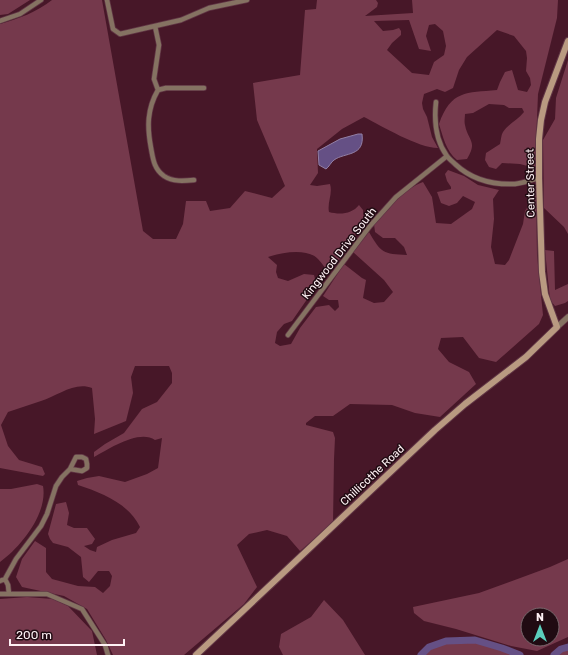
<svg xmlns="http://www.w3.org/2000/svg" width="568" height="655" viewBox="0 0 568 655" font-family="Rubik,sans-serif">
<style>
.forest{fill:#75394c;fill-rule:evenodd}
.water{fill:#655085;stroke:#9380a6}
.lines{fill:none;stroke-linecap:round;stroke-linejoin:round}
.river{stroke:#655085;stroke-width:7}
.minor-casing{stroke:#613645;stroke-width:6}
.tertiary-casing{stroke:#613645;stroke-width:7}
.secondary-casing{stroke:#613645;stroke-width:8}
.minor{stroke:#857262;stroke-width:4.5}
.tertiary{stroke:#857262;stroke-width:5.5}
.secondary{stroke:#b99a81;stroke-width:6}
.labels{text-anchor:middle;stroke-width:3;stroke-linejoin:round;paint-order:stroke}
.street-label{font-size:11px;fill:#fef1f4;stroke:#200b12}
</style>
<rect width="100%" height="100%" fill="#471728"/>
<path class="forest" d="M0,0H30L8,14L0,15Z
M52,0H102L143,231L153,239H176L183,224L186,201H206L210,211L230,208L245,191L272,198L285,186L257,120L253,83L300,75L305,10L316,9L317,0H376L378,3L377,7L365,16L413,13L412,0H558L557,18L538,94L535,168L520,164L502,163L496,169L489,167L485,160L486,153L500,144C501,140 501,135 503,132C508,124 518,120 524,112L522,108H509L504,105L489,104L473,113L465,114C465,117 464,122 465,125C468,141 478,141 467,159L457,160C446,151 443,137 439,124C451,90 466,93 497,90L500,82L505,72L512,70L518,90L527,92L531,85L530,78L526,71L527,58L526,51L514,36L497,30L467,57L459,70L453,88L445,92L437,89L424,94L422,103L423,109L427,117L432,137L438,148C418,148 382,126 364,117L342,129L317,149L318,173L310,185L317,186L330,184C333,194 327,202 329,212C340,215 352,214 359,205L363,210L364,223L341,258L329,269L328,272C325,268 322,263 318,259C308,248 282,252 268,257L277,265L276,272L278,278L288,281L304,274L314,275L315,279L311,287L310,295L292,321L284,324L277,332L275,343L280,346L291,344L300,328L316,307L329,305L335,311L339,307L338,300H329L323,296L344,264L362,278L366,280L363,298L374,303L384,302L393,292L384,280L353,252L369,232C381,253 383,254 407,255L404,247L395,238H383L375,232L374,224C388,209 403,189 423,182L432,197L436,223L451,224L472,209L475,202L463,196L457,203L449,206L441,203L437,192L451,189V187L447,181L445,174L448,170L464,176L478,185L499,190L493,199L494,219L491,247L495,264L505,265L509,260L523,224L525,211L529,205L528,197L533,190H536L537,255L543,315L539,324L496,362L479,358L463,337L441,338L438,349L449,362L469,372L476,384L440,417L415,413L392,405L350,404L333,416H315L306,423V425L333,432L335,438L334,459L333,523L300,551L287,536L267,530L249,534L237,545L257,587L244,604L184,655H113L106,640L87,609L64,596L22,587L16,577L22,559L35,541L46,548V572L52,579L78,586L95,587L103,593L110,586L112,576L109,571H98L89,582L83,577L81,557L68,547L53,543L50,539L48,534L56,504L66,502L69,513L67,525L74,528H87L95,539L92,544L84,546L90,550L96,552L97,547L112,540L136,533L140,527C128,503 102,493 78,485L77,481L87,478L99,476L125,482L147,474L158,468L162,438L155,440C139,429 109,449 94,457V452L105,444L124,433L142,409L157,402L172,383V373L169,366H135L131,377L133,393L126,421L94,434L95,419L92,388C75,381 57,396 41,401C30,405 19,408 8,412L1,425L8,446L19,460L42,467L45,474L43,476L0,468V24C18,19 37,12 52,0ZM409,20L419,49L431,51L426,36L429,25L435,24L443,31L446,46L444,55L434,62L429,75L412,73L387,50L392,43L401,35V31L399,28L393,30L383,31L374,21Z
M568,60V234L564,227L544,208L543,140L555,119L556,98Z
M545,250L554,251L555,290L568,284V301L565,303L555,306L550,300Z
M37,484L43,486C48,513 21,547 0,562V489H11Z
M568,559V637L537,651L511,646L456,629L424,621L414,613L413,607L479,593L550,567ZM528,615H552V639H528Z
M27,597L53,599L68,606L92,631L97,655H0V599Z
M324,600L343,620L365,655H283L279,647L281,634L311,617Z
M475,640L502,648L520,655H421C438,638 453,640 475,640Z
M568,647V655H554L561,649Z"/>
<path class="water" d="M358,134H362C365,157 345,152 334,160C331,162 329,167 326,169L319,165L318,151L340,139Z"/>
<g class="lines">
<path class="river" d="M421,655L429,647L446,641L475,640L502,648L520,655
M554,655L561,649L568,647"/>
<defs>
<path id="minor" d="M107,0L113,29L120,34L181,20L209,8L247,0
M0,21L20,14L41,0
M155,26L159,45L154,79L158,90
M158,90C147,109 147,127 151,148C153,159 154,169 164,176C173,182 184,181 194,180
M158,90L166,88H204
M436,102C434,120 436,141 447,156C449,159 453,162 455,164C472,180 493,185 515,184C523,183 531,180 539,178
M288,335L370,226L396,197L447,156
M5,579L8,585L9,594
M0,581L5,579L16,559L41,526L47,514L56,486L62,477L70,469L76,457H82L86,459L87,464V468L82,471L70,469
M0,594H47L82,609L105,645L108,655"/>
<path id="tertiary" d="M557,327L568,317"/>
<path id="secondary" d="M196,655L435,430L465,404L526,357L557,327L545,294L542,272L539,178V139L541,120L545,102L568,41"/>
</defs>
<use href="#minor" class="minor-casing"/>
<use href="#tertiary" class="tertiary-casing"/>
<use href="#secondary" class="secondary-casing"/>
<use href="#minor" class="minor"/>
<use href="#tertiary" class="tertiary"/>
<use href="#secondary" class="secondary"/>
</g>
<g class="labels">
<g class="street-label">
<text transform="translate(530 183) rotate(-91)" y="4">Center Street</text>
<text transform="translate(339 253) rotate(-52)" y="4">Kingwood Drive South</text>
<text transform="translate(372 475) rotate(-43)" y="4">Chillicothe Road</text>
</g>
</g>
<g transform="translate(540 627)"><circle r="19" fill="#200b12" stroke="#79676c"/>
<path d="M0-3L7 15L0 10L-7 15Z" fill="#5bcebc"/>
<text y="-6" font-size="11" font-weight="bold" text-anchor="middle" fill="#fef1f4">N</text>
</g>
<path d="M10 639v6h114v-6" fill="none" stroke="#fef1f4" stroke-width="2"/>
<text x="16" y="639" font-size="12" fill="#fef1f4" stroke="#200b12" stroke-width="3" paint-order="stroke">200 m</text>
</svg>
